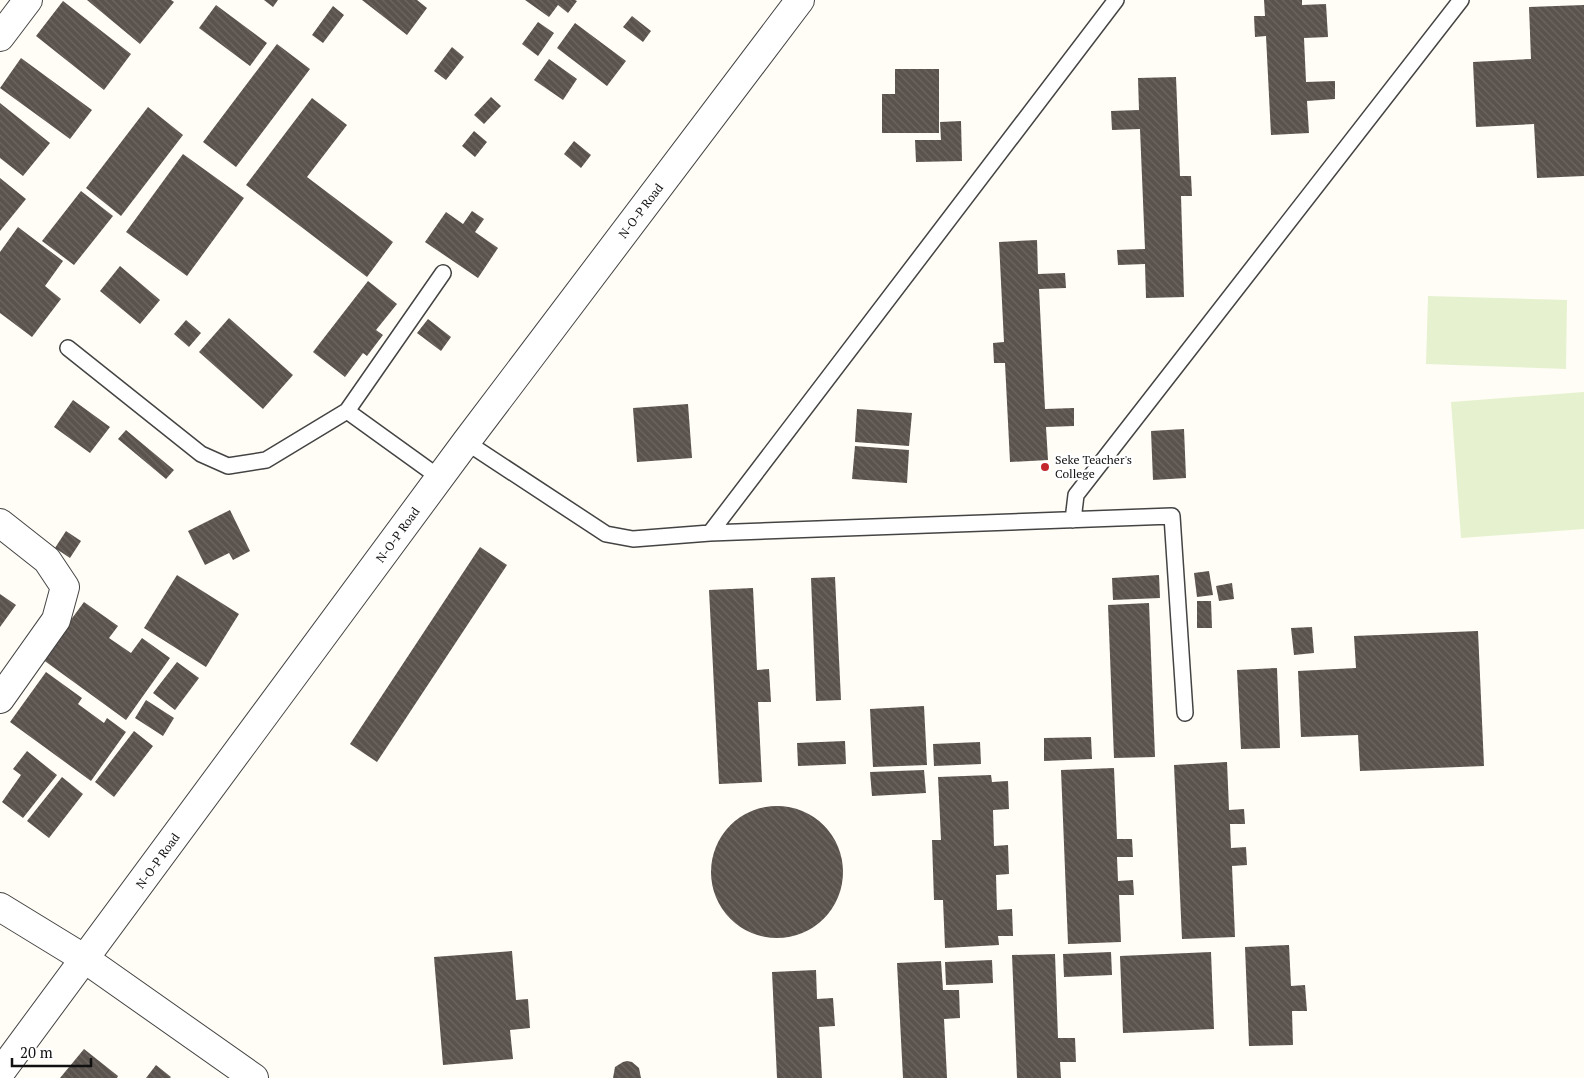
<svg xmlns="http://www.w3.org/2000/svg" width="1584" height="1078" viewBox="0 0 1584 1078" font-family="'PT Serif',serif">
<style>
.pitch{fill:#e6f2cf}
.building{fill:url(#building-back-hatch)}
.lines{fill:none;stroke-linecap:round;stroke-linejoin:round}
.service-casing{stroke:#444;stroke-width:18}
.minor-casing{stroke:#444;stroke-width:30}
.tertiary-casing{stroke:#444;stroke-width:30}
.service{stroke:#fff;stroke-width:15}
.minor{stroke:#fff;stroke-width:28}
.tertiary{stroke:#fff;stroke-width:28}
.poi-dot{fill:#c4262e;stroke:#fff;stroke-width:2}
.labels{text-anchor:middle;stroke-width:5;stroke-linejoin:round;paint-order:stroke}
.street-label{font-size:12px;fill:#111;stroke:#fff}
.poi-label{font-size:12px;fill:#111;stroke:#fff;text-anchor:start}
</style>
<defs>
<pattern id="building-back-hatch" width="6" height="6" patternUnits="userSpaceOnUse" patternTransform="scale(1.25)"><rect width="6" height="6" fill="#5a524d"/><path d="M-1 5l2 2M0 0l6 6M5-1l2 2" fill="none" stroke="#6d6662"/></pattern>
</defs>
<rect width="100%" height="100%" fill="#fffdf5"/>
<path class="pitch" d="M1428,296L1567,300L1566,369L1426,364Z
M1584,392V529L1461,538L1451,402Z"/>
<path class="building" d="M87,0H171L174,2L140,44Z
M264,0H278L273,7Z
M362,0H417L427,8L407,35Z
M525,0H575L577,1L568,13L558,5L549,17Z
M1264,0H1302V5L1326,4L1328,37L1304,38L1306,82L1335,81V99L1307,101L1309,133L1271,135L1266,36L1255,37L1254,16H1265Z
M63,1L131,54L104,90L36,36Z
M216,5L267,43L250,66L199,28Z
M1584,5V176L1537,178L1534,124L1476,127L1473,62L1531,59L1529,7Z
M333,6L344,15L323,43L312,35Z
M632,16L651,31L643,42L623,27Z
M538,22L554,33L538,56L522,44Z
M575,23L626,61L607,86L557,48Z
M277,44L310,69L236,167L203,142Z
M452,47L464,57L446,80L434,71Z
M21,58L92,110L70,139L0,88Z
M549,59L577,79L563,100L534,80Z
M895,69H939V133H882V94H895Z
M1176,77L1180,176H1191L1192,196H1181L1184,297L1146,298L1145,264L1118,265L1117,250L1145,249L1140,129L1112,130L1111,111L1139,110L1138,78Z
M491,97L501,106L484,124L474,115Z
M312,98L347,125L307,177L393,242L367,277L246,185Z
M0,103L50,143L23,176L0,158Z
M148,107L183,135L121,216L86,188Z
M961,121L962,161L916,162L915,140H941L940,122Z
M474,131L487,142L475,157L462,146Z
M574,141L591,155L581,168L564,154Z
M183,154L244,198L187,276L126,232Z
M0,178L26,199L0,231Z
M81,191L113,216L74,265L42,241Z
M472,211L484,219L475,232L498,248L478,278L425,242L446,212L463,224Z
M18,227L63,261L45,286L61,299L32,337L0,313V252Z
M1037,240L1038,274L1065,273L1066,288L1039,289L1045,409L1074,408V426L1046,427L1048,460L1010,462L1005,363H994L993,343L1004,342L999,242Z
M120,266L160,300L140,324L100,291Z
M368,281L397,304L376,330L383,335L367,356L363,353L345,377L313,352Z
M229,318L293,375L263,409L199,352Z
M428,319L451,337L441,351L417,333Z
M186,320L201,333L189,347L174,334Z
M73,400L110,427L90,453L54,427Z
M688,404L692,458L637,462L633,408Z
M857,409L912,413L909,446L855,442Z
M1184,429L1186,478L1153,480L1151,431Z
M126,430L174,470L166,479L118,439Z
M855,446L909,450L907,483L852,479Z
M230,510L250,551L233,560L229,553L205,565L188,531Z
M66,531L81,541L70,558L55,548Z
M480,547L507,565L377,762L350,744Z
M1209,571L1213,595L1197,597L1194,573Z
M177,575L239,614L206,667L144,628Z
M1159,575L1160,598L1113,600L1112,578Z
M835,577L841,700L816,701L811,578Z
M1232,583L1234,599L1219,601L1216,586Z
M753,588L757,670L769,669L771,702H758L762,782L719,784L709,590Z
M0,594L16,605L0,627Z
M1197,601H1211L1212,628H1197Z
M84,602L118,626L109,638L131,653L142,638L170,658L126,720L42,659Z
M1149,603L1155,757L1114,758L1108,605Z
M1312,627L1314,653L1294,655L1291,628Z
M1478,631L1484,766L1360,771L1358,735L1301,737L1298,671L1356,668L1354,636Z
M177,662L199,678L175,710L153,693Z
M1277,668L1280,748L1241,749L1237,670Z
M46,672L82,698L78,704L104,723L107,718L126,732L91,781L10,722Z
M146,700L174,718L163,736L135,718Z
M924,706L927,765L873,767L870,709Z
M134,731L153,746L114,797L95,782Z
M1091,737L1092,759L1044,761V738Z
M845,741L846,764L798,766L797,743Z
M980,742L981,764L934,766L933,744Z
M27,751L57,775L23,818L2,802L21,775L13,769Z
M1227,762L1229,810L1244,809L1245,824H1230L1231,848L1246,847L1247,865L1232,866L1235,937L1182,939L1174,765Z
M1114,768L1117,839H1132L1133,857H1117L1118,881L1133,880L1134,895H1119L1121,942L1068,944L1061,770Z
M924,770L926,793L872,796L870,772Z
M991,775L992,782L1008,781L1009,809L993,810L994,846L1008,845L1009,874L996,875L997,910L1012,909L1013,936H998L999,945L945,948L943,900H934L932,840H941L938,777Z
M62,777L83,794L49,838L27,821Z
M711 872a66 66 0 1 1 132 0a66 66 0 1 1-132 0Z
M1289,945L1291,986L1305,985L1307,1011H1292L1293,1045L1249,1046L1245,947Z
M512,951L516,1000L528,999L530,1028L510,1030L513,1059L443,1065L434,957Z
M1111,952L1112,975L1064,977L1063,954Z
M1211,952L1214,1029L1123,1033L1120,956Z
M1055,954L1058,1038H1075L1076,1062H1060L1061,1078H1017L1012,955Z
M992,960L993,983L946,985L945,962Z
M941,961L943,990H959L960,1018L944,1019L947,1078H903L897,963Z
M816,970L817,999L833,998L835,1026L819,1027L822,1078H777L772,972Z
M84,1049L118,1076L117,1078H60Z
M627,1061L632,1062L639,1068L641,1078H613L615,1067L623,1062Z
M156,1065L171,1077L170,1078H146Z"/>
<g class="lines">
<defs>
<path id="service" d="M68,348L201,454L228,466L266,460L347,411L443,273
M347,411L440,478
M466,442L606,534L633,539L710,533L1172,516L1185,713
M1073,520L1076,495L1461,0
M710,533L1116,0"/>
<path id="minor" d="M0,37L28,0
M0,523L47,560L65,587L56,620L0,699
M0,907L85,959L254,1078"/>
<path id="tertiary" d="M0,1073L466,442L800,0"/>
</defs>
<use href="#service" class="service-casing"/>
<use href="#minor" class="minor-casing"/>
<use href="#tertiary" class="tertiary-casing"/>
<use href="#service" class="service"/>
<use href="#minor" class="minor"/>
<use href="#tertiary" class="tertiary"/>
</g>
<circle class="poi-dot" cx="1045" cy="467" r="5"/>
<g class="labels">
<g class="street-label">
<text transform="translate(641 211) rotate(-53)" y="4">N-O-P Road</text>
<text transform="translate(398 535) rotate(-54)" y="4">N-O-P Road</text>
<text transform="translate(158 861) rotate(-54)" y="4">N-O-P Road</text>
</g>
<g class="poi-label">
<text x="1055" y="464">Seke Teacher's<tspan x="1055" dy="14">College</tspan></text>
</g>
</g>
<path d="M12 1058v8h79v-8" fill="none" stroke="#111111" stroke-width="2.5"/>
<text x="20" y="1058" font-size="15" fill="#111111" stroke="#ffffff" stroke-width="4" paint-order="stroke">20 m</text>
</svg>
